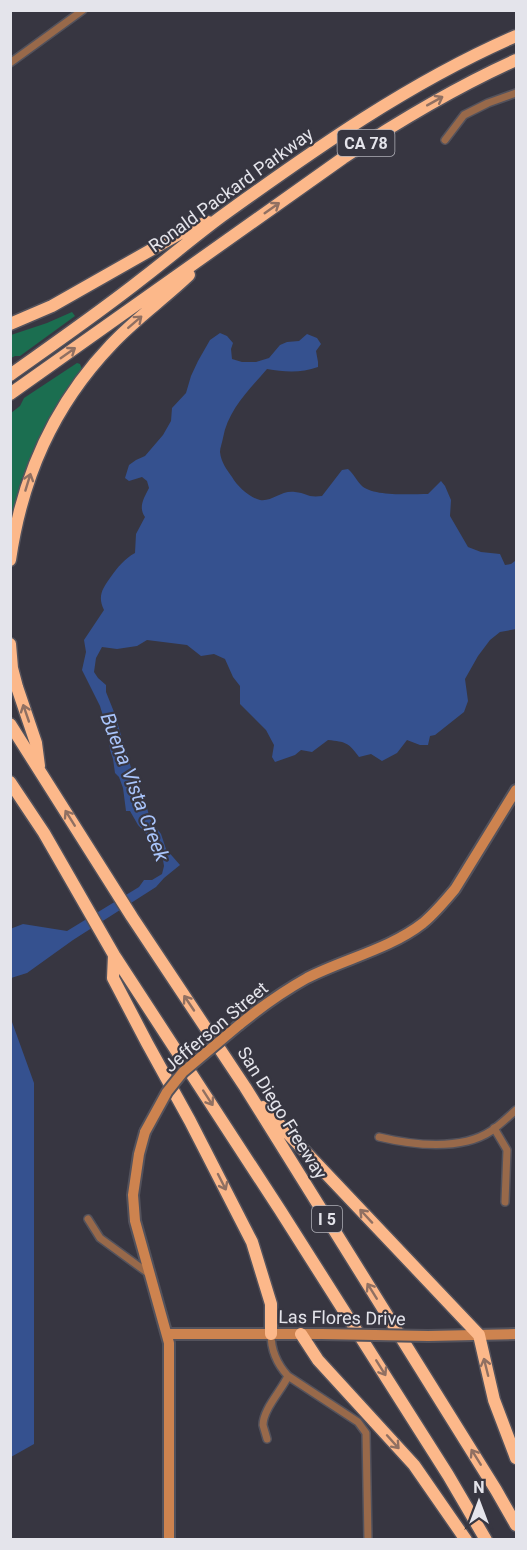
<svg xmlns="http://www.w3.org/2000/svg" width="527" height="1550" viewBox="0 0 527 1550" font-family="Roboto,sans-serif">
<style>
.green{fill:#1b6e50}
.water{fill:#35518f}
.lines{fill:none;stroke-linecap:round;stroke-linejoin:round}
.street-casing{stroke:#53525c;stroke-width:10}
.secondary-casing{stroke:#53525c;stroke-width:14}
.highway-casing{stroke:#53525c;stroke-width:15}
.street{stroke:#98694a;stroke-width:7}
.secondary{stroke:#cd834f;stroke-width:10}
.highway{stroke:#fcb88a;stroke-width:12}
.secondary-bridge-casing{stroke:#53525c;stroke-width:14;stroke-linecap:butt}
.secondary-bridge{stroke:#cd834f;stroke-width:10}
.oneway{stroke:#907062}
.labels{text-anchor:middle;stroke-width:4.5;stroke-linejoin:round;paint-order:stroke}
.shield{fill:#373641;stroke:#b0b0b8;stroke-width:1.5}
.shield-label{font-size:16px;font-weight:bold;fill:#e4e4eb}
.street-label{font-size:18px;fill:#e4e4eb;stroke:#373641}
.water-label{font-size:20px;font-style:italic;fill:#a9c4fa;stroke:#373641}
</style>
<rect width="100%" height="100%" fill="#373641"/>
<path class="green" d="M72,312L75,316L20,356H15L11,358V335L47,323Z
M77,363L80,364L82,369L67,389L49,420L24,479L22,478L11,518V413L20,406L24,398Z"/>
<path class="water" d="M220,333L227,336L233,343L231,349L232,359L242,362H256L269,358L280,345L287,342L299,341L307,334L317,338L321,344L316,351L318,362V367C301,373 285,372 267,369C249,390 228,410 223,438C222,443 220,448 220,452C221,462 227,470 232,477C237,486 250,498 260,500C272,502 281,490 295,492C307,493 307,498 322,496L342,470L348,469C354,474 356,480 361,485C372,497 411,494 428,494L441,481L445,486L451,500L450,516L468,547L481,552L500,554L505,565L511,564L515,561V555L516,552V629L500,632L490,640L478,656L465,679L468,701L464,712L435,735L430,736L428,745H420L407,740L397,753L382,761L371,754L359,757C348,742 346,742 328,740L312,752L301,750L295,755L275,762L272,757L274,745L266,730L240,704V686L233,677L225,659L214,654L201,656L187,645L147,640L137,646L117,649L102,647L96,658L94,672L98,678L106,685V692L114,712L133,774L146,804L150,819L161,834L166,849L180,865L164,878L156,887L73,940L27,973L11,978L10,929L23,924L67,931L139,887L144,880H152L162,874L164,866L163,860L151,839L138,825L130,811H126L123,788L119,777L115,773L113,759L110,750L109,736L100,706L82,670L86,652L84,640L104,610C97,596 103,588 110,578C118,567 124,559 135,553L136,534L145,517C138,507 144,498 149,488L147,481L142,477L129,481L125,478L129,465L136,460L145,456L163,435L171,421L172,408L186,393L191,376L198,361L210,340Z
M11,1021L12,1022L34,1083V1444L11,1457Z"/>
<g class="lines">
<defs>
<path id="street" d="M10,63L83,10
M445,140L464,115L488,103L516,93
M494,1128L507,1150L505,1202
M379,1137C412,1145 461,1151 491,1131C500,1125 508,1117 516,1110
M88,1219L100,1238L148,1273
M271,1334C271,1351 277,1364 288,1376L358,1422L366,1433L368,1540
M267,1439C266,1435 264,1429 263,1425C263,1409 282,1390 288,1376"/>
<path id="secondary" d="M239,1025C261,1007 282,992 307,978C344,959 390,949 423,923C435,913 445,901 455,889L516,790
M145,1132L139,1154L133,1195L135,1221L169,1343V1540
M167,1334H322
M428,1336L516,1334"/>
<path id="highway" d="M10,324L52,306L186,230L208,222
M10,375C55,343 100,312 143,278C169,258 195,236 222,216C315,149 410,82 516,36
M10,394L343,158C399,121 456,87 516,60
M10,560C22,477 53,406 111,345C135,319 164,299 189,275
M10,644L12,668L17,687L36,743L39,766
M10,724L132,917L245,1087L496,1490L516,1525
M10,782L44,833L114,955L280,1210L448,1475L486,1540
M114,955L113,978L147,1043L190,1121L252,1242L271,1304V1334
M263,1107L479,1335L494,1400L516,1458
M301,1334L318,1360L414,1465L466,1540"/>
</defs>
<use href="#street" class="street-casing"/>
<use href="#secondary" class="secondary-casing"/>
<use href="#highway" class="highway-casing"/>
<use href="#street" class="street"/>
<use href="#secondary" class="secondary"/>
<use href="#highway" class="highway"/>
<defs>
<path id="secondary-bridge" d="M145,1132L167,1092L183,1072L239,1025
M322,1334L428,1336"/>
</defs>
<use href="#secondary-bridge" class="secondary-bridge-casing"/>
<use href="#secondary-bridge" class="secondary-bridge"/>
</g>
<defs><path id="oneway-shaft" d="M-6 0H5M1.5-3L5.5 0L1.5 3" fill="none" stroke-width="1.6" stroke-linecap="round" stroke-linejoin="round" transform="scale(1.5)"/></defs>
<g class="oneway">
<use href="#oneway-shaft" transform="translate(435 101) rotate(-29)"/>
<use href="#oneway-shaft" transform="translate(272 208) rotate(-35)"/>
<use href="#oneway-shaft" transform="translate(135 322) rotate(-41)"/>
<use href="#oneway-shaft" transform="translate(68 353) rotate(-35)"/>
<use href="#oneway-shaft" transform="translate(28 482) rotate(-73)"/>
<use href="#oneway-shaft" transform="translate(26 713) rotate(-109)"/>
<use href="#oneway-shaft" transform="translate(70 818) rotate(-122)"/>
<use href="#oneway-shaft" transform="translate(189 1003) rotate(-124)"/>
<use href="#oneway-shaft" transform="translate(208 1098) rotate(57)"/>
<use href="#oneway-shaft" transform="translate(222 1182) rotate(63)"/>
<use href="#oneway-shaft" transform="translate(366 1216) rotate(-133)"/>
<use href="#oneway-shaft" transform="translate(372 1291) rotate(-122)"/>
<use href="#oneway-shaft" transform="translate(486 1367) rotate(-104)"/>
<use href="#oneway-shaft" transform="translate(381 1368) rotate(58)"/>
<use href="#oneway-shaft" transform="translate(393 1442) rotate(48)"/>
<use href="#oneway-shaft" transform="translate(476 1457) rotate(-122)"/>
</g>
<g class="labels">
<g class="shield">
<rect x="337.5" y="130" width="57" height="26" rx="4.5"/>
<rect x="312" y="1206" width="30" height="26" rx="4.5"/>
</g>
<g class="shield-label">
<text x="366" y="149">CA 78</text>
<text x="327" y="1225">I 5</text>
</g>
<g class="street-label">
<text transform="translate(231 190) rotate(-36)" y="6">Ronald Packard Parkway</text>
<text transform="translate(216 1027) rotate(-40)" y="6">Jefferson Street</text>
<text transform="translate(282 1113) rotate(58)" y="6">San Diego Freeway</text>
<text transform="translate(342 1318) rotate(1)" y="6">Las Flores Drive</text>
</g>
<g class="water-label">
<text transform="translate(135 787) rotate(69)" y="7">Buena Vista Creek</text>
</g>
</g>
<rect width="527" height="1550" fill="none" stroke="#e4e4eb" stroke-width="24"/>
<g transform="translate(479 1502)" stroke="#373641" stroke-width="4.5" paint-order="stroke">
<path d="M0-4.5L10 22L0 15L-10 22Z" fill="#e4e4eb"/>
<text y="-9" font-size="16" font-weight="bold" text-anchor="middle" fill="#e4e4eb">N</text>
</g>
</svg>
